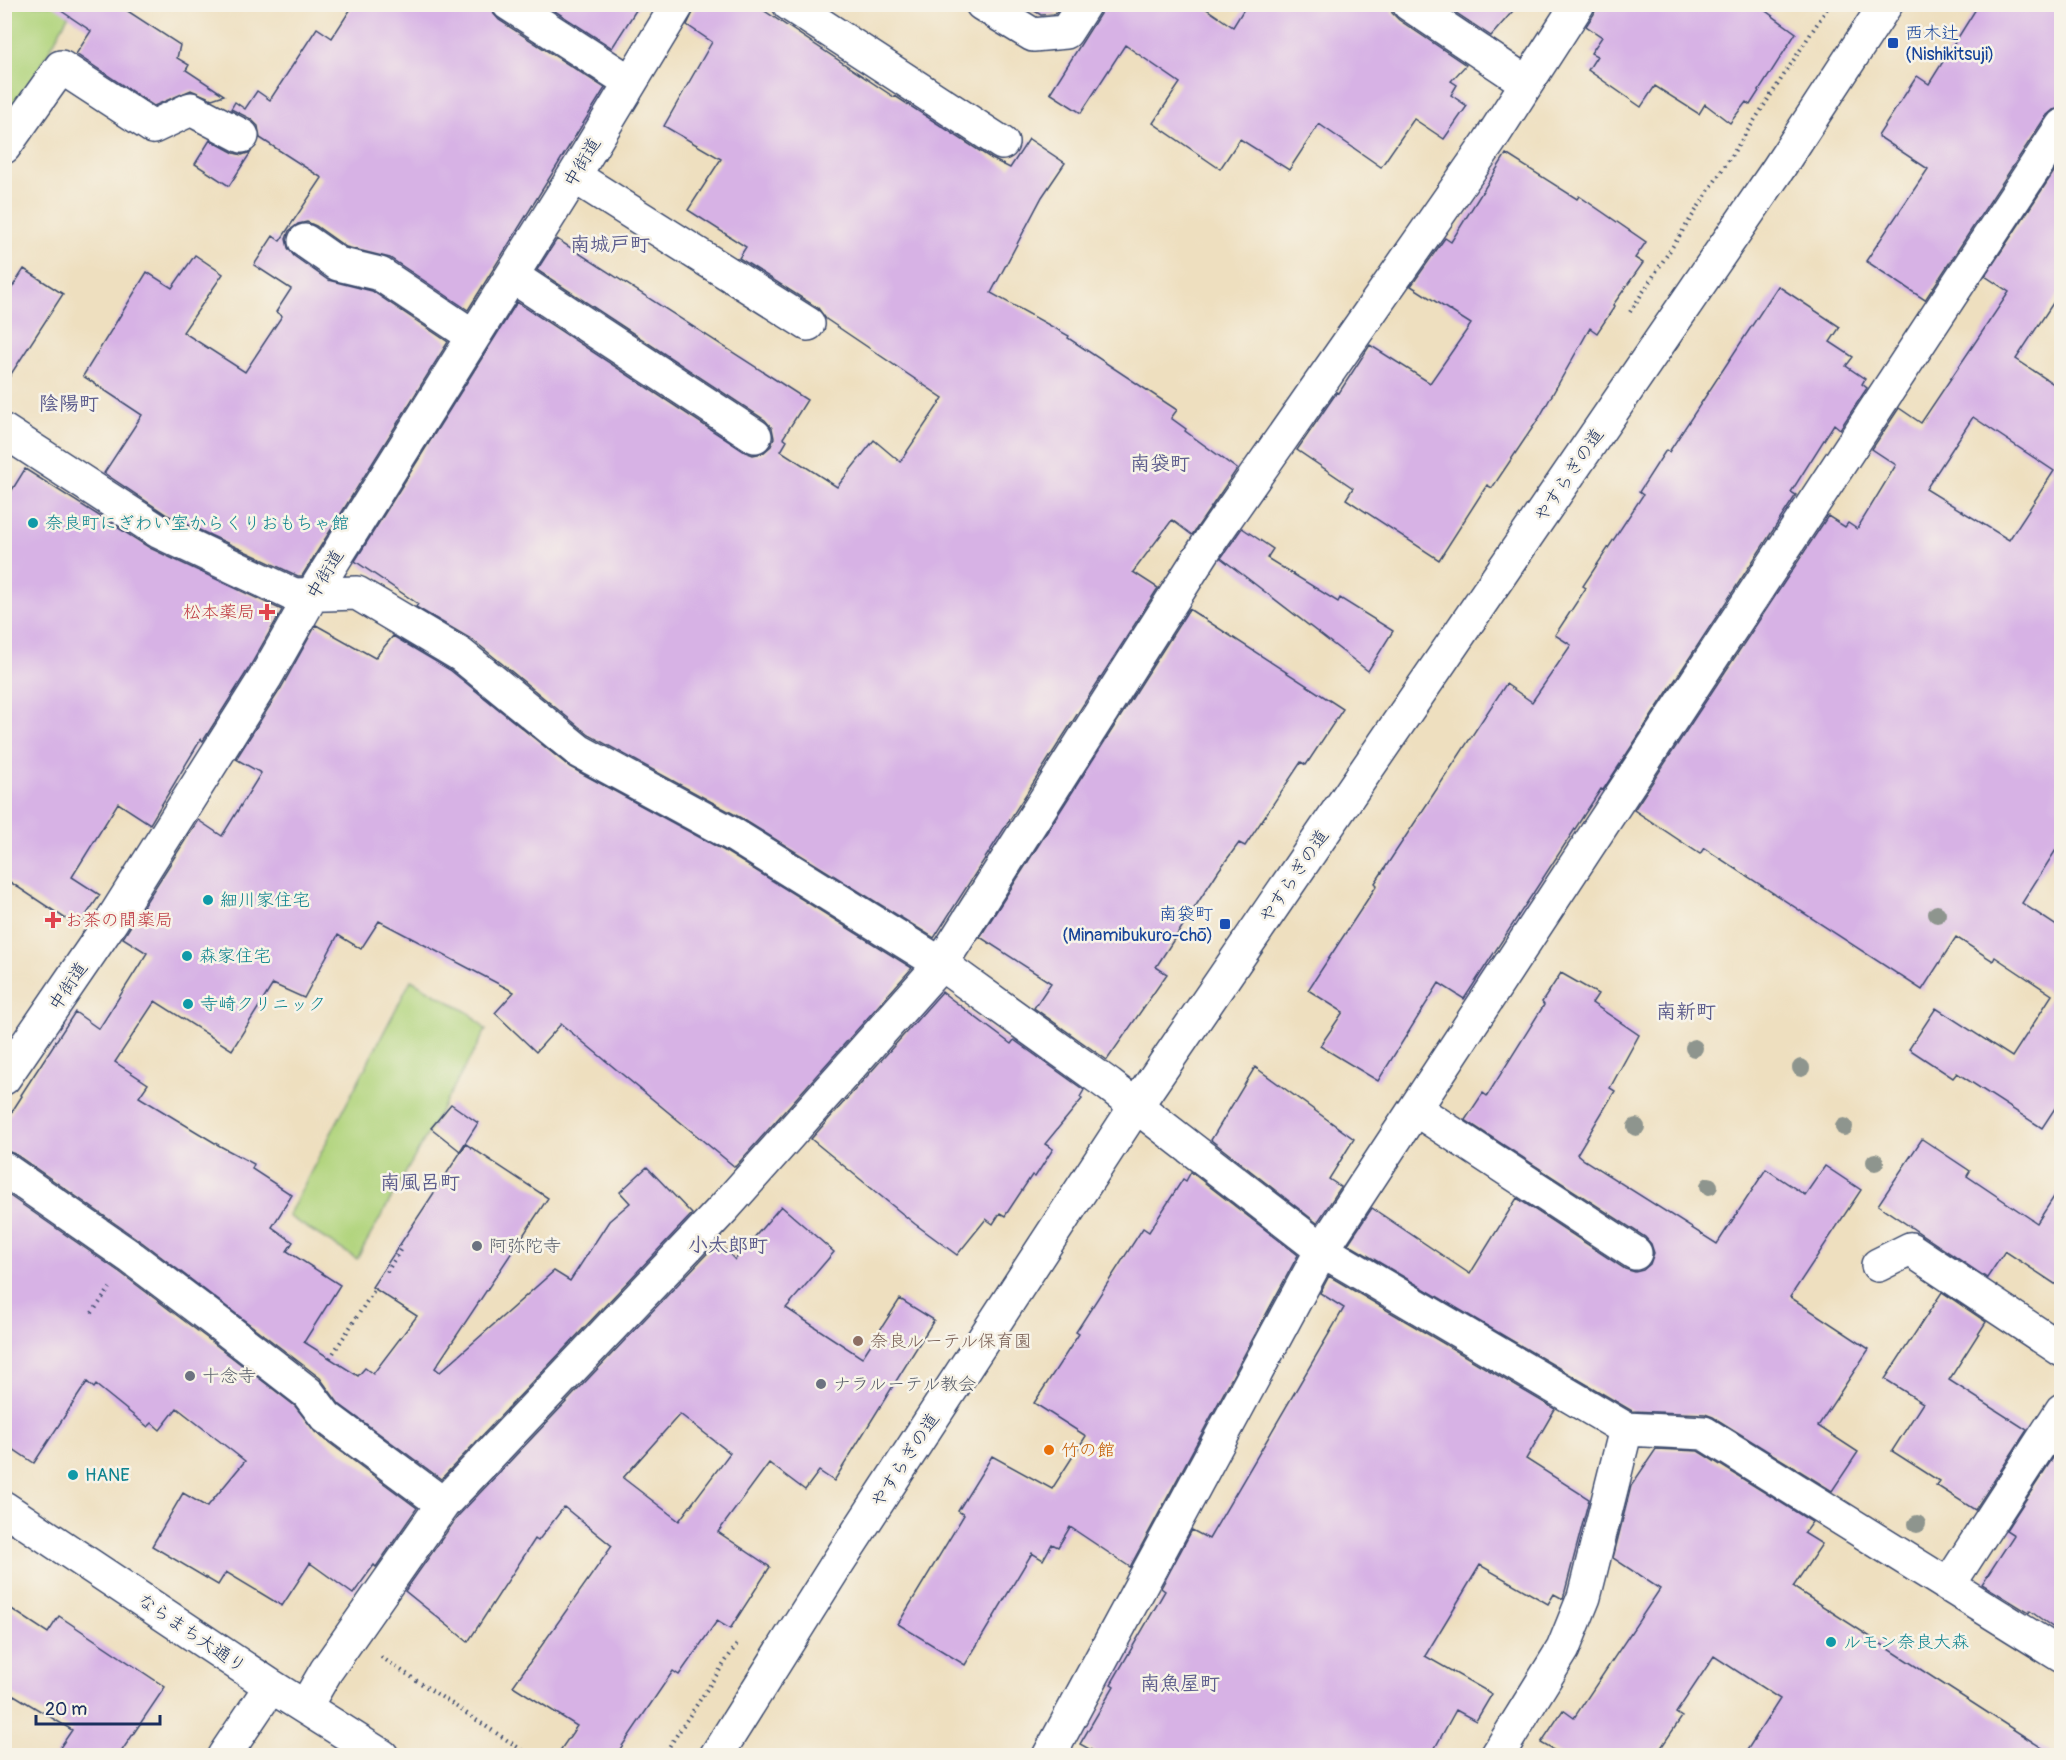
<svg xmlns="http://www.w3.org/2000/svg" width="2066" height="1760" viewBox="0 0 2066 1760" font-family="Pangolin,'Klee One',sans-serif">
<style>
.green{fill:#b1d47d;stroke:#66826e;stroke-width:1.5}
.building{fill:#d7b2e5;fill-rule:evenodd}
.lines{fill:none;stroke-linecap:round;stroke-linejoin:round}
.minor-casing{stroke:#3b496d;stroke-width:36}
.path{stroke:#3b496d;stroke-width:4;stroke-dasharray:1.5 4.5;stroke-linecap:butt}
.minor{stroke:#fff;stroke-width:33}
.tree{fill:#8e958e}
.transit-dot{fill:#1a4fb4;stroke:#f7f3e8;stroke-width:2}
.culture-dot{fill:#0f9aa8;stroke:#f7f3e8;stroke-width:2}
.health-dot{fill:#e0444e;stroke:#f7f3e8;stroke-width:2}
.worship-dot{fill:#6b7280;stroke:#f7f3e8;stroke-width:2}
.education-dot{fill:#8d6e63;stroke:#f7f3e8;stroke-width:2}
.food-dot{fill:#e8710a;stroke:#f7f3e8;stroke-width:2}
.labels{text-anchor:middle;stroke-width:5;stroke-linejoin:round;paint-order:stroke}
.transit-label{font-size:18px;fill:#164399;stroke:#f7f3e8;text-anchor:start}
.street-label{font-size:18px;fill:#1b2f5e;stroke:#f7f3e8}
.culture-label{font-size:18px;fill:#0d838f;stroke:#f7f3e8;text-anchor:start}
.health-label{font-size:18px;fill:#be3a42;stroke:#f7f3e8;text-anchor:end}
.worship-label{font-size:18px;fill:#5b616d;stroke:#f7f3e8;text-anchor:start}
.education-label{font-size:18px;fill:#785e54;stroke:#f7f3e8;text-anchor:start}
.food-label{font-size:18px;fill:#c56008;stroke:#f7f3e8;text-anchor:start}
.neighbourhood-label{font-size:20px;font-weight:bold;fill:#5d5d8d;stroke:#f7f3e8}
</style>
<rect width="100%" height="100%" fill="#f7f3e8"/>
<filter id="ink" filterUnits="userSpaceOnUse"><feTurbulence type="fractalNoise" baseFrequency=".0167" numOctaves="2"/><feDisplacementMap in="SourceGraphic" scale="12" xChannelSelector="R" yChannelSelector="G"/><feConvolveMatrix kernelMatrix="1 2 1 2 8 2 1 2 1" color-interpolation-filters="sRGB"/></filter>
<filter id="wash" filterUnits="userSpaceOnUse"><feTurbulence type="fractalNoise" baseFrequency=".008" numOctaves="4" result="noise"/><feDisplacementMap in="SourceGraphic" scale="24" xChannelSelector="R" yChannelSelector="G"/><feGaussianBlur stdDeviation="1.35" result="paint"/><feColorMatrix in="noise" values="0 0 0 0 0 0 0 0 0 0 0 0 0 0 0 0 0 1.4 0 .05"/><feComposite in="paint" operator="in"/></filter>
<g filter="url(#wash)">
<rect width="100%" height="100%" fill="#eedfbf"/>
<path class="green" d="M4,5H74L16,112L5,104Z
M411,980L471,1014L486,1030L357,1259L288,1216Z"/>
<g id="blocks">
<path class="building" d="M51,4H117L180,45L177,58L189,65L186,70L224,95L212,99L191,90L154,106L76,54L91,31Z
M354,4H490L493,13L499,20L605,88L468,310L390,258L346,247L316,226L307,222L298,224L289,231L286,239L288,248L294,256L328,280L372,291L448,342L302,576H298L167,515L104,473L142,415L83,376L147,272L172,288L195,255L223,274L183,332L245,372L282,316L276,312L291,289L254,265L273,236L280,241L322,178L260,138L258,126L251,119L231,109L235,102L245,109L257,91L270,100L317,28L332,38Z
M544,4H640L612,48Z
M697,4H754L894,97L895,96L992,159L1010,168L1029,139L1065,163L1042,197L991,293L1069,336L1068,338L1177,410L1171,418L1186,429L1185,431L1237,469L1192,535L1172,520L1133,572L1158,588L934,938L741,818L589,735L473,640L416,607L418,604L355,561L517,302L745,452L753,455L763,453L771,446L774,438L772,428L765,420L537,270L557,239L807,400L783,438L787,441L781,451L837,487L874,440L900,462L943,398L826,319L818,308L739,258L746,247L688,210L721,159L664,126L712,42L687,25Z
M1023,4H1061L1055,14L1041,15Z
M1103,4H1199L1233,27L1247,4H1391L1392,13L1399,20L1466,65L1451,81L1457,85L1451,95L1467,106L1444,139L1414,119L1381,167L1319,124L1289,170L1240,139L1220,169L1153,123L1180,83L1125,45L1081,113L1050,93L1100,14Z
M1443,4H1519L1491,36Z
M1597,4H1756L1796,33L1750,105L1746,102L1730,123L1705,104L1699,114L1655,86L1641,107L1588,70L1597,56L1591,53L1602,37L1586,26L1594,14Z
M1979,4H2061V108L2053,110L2046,116L1925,300L1866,261L1928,169L1878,136L1917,76L1929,84Z
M210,140L234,153L242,155L251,152L229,186L195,164Z
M1506,154L1577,199L1579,196L1646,242L1635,258L1643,263L1613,305L1615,306L1597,333L1590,328L1539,418L1492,488L1487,485L1439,560L1346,499L1353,488L1297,450L1337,392L1339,393L1370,345L1430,383L1471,324L1411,286L1445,238L1451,242Z
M2061,161V291L2016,359L2061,389V842L2022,903L2061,929V1099L2042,1128L1957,1073L1953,1078L1909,1049L1936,1008L2012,1057L2052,995L1995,957L1993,961L1956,937L1922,990L1704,848L1700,854L1634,810L1828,516L1845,527L1848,523L1857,529L1896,465L1872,449L1899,408L1921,423L2009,292L1985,276ZM1973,417L2054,471L2009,540L1926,489Z
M24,269L63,294L4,385V300Z
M1778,286L1840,327L1830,342L1853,357L1846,366L1865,379L1862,384L1867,388L1840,429L1834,424L1791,492L1796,495L1603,790L1601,789L1464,999L1439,983L1378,1081L1320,1046L1343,1012L1308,990L1377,885L1375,883L1506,684L1532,702L1571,645L1555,635L1586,588L1583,586L1643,495L1639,492L1666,450L1669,452Z
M25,469L150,548L282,610L249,668L203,741L201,739L150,824L118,803L72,877L100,895L78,927L4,878V503Z
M1242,528L1273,549L1267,558L1338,602L1340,598L1393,631L1368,671L1221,558Z
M1189,609L1343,709L1306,765L1301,762L1245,846L1239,843L1219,870L1156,967L1167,974L1107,1060L1034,1008L1051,983L980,937Z
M316,625L375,658L393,636L450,670L570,767L723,850L912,968L735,1167L561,1024L536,1052L495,1013L514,992L379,921L361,949L338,935L304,998L273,984L232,1050L155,1001L115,1062L148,1084L139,1097L220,1146L254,1164L252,1169L292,1195L272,1227L293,1242L287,1251L340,1285L304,1342L358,1376L365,1368L373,1374L417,1316L372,1287L466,1144L548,1198L435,1368L440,1372L554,1271L570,1281L609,1221L630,1203L620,1192L647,1167L692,1214L441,1479L339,1404L320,1378L143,1243L15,1154L4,1150V1124L22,1096L21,1095L75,1012L99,1029L147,953L123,938L198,820L222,836L261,773L236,759L281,688Z
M1561,973L1598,994L1592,1003L1639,1035L1610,1088L1615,1091L1577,1154L1584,1160L1717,1244L1766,1169L1805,1195L1825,1166L1861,1190L1790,1297L1869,1349L1818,1426L1858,1452L1832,1491L1713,1417L1705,1414L1632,1411L1348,1244L1372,1208L1470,1274L1517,1198L1625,1269L1635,1272L1643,1270L1650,1264L1654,1253L1651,1244L1645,1237L1465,1120L1483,1093L1487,1096L1544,1005L1542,1002Z
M942,992L1011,1044L1014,1040L1084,1090L1080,1097L1082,1099L1045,1144L1053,1149L1035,1177L1032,1175L1005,1216L1000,1213L993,1224L986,1219L957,1255L915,1224L811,1139Z
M1255,1067L1354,1139L1329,1179L1341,1187L1317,1223L1211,1140Z
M451,1104L478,1123L460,1151L431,1128Z
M1922,1139L1970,1171L1967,1176L2037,1223L2061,1186V1288L2005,1251L1987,1278L1878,1205Z
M1191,1172L1298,1255L1130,1567L1070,1527L1058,1547L1052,1544L1043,1560L1032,1553L965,1665L898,1624L964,1515L958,1511L992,1456L1052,1489L1086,1436L1034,1403L1079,1334L1076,1332L1143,1228L1149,1232L1183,1179L1186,1181Z
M4,1192L121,1273L207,1338L295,1406L315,1432L417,1508L376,1567L374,1565L353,1594L310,1563L282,1606L226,1572L218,1585L152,1546L183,1493L207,1507L245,1461L177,1408L160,1430L152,1423L148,1427L96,1385L94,1388L87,1382L34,1463L4,1443Z
M781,1206L834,1252L786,1308L862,1358L900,1299L934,1320L834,1481L819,1471L805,1490L769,1463L718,1532L770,1567L730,1629L717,1621L679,1675L673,1671L616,1755H557L577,1726L513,1686L612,1546L564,1507L538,1541L535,1539L468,1642L405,1591L458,1516L718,1242L735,1260ZM680,1414L730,1453L679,1521L623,1478Z
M1329,1276L1555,1409L1526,1459L1589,1499L1563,1599L1554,1594L1548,1604L1480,1565L1425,1656L1492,1694L1476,1721L1456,1710L1431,1755H1100L1080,1744L1114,1686L1111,1684L1165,1591L1161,1588L1192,1530L1209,1539L1344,1308L1320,1293Z
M1942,1292L1986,1322L1949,1380L2027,1430L1975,1510L1936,1485L1939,1481L1892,1451L1923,1403L1885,1379Z
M1656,1449L1698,1451L1812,1522L1804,1533L1822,1544L1793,1587L2053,1755H1744L1780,1699L1714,1656L1676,1713L1682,1717L1656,1755H1562L1541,1743L1563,1710L1574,1718L1660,1589L1613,1558L1631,1486Z
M2058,1450L2061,1453V1633L2030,1611L2029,1613L1982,1584L2014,1535L2006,1530Z
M4,1604L48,1633L59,1616L165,1687L119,1755H55L72,1730L4,1689Z"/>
</g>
</g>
<g filter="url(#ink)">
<use href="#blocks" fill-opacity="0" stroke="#3b496d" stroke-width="1.5"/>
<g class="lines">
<defs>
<path id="minor" d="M509,4L630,82
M789,4L1002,143
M982,4L1033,35L1066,32L1084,4
M1409,4L1527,83
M4,147L61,67L153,127L191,109L242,136
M574,176L808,324
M305,241L338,264L380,274L473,336
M512,276L755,436
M4,431L158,531L294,595L357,593L461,655L579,751L732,834L941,964L1109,1085L1322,1250L1626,1429L1704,1433L2062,1656
M4,1078L111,922L265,678L312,595L574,176L678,4
M1415,1109L1635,1253
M4,1169L132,1258L218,1323L308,1393L326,1417L443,1504
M1878,1265L1910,1249L2062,1350
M4,1508L271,1686L382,1756
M1948,1586L2062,1410
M305,1707L326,1671L443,1504L723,1209L941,964L1210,541L1489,142L1578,4
M224,1756L271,1686
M716,1756L835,1567L1136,1106L1778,169L1886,4
M1049,1756L1322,1250L2062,126
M1497,1756L1563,1649L1584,1597L1626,1429"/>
</defs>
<use href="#minor" class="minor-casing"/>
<path class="path" d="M1630,312L1830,4
M387,1272L402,1247
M92,1313L110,1288
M330,1358L375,1289
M381,1657L531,1756
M663,1756L739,1641"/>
<use href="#minor" class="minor"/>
</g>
<g class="tree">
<circle cx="1937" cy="914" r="9"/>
<circle cx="1694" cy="1048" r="9"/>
<circle cx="1801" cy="1068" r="9"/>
<circle cx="1636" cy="1127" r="9"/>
<circle cx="1844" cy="1127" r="9"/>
<circle cx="1875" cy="1162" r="9"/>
<circle cx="1709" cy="1186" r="9"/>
<circle cx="1917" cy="1524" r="9"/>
</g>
</g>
<g class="transit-dot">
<rect x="1887" y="37" width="12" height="12" rx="3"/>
<rect x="1219" y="918" width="12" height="12" rx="3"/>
</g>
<g class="culture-dot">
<circle cx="33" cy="523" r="6"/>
<circle cx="208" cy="900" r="6"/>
<circle cx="187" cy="956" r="6"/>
<circle cx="188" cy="1004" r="6"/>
<circle cx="73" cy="1475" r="6"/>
<circle cx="1831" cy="1642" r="6"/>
</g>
<g class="health-dot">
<path d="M264 603h6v6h6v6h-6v6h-6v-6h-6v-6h6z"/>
<path d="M50 911h6v6h6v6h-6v6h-6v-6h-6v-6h6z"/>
</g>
<g class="worship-dot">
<circle cx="477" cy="1246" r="6"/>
<circle cx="190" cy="1376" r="6"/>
<circle cx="821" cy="1384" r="6"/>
</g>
<circle class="education-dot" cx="858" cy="1341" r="6"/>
<circle class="food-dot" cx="1049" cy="1450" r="6"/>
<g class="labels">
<g class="transit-label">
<text x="1905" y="39">西木辻<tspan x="1905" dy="21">(Nishikitsuji)</tspan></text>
<text x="1213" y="920" text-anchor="end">南袋町<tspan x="1213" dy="21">(Minamibukuro-chō)</tspan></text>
</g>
<g class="street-label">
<text transform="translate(582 162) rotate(-59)" y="6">中街道</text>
<text transform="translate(1569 475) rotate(-56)" y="6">やすらぎの道</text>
<text transform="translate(325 574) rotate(-59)" y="6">中街道</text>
<text transform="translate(1294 876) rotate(-56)" y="6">やすらぎの道</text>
<text transform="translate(68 986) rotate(-56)" y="6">中街道</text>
<text transform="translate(905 1460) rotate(-57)" y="6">やすらぎの道</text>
<text transform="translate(192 1633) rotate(34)" y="6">ならまち大通り</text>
</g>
<g class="culture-label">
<text x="45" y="529">奈良町にぎわい室からくりおもちゃ館</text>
<text x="220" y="906">細川家住宅</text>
<text x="199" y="962">森家住宅</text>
<text x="200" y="1010">寺崎クリニック</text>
<text x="85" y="1481">HANE</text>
<text x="1843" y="1648">ルモン奈良大森</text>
</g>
<g class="health-label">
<text x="255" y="618">松本薬局</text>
<text x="65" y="926" text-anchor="start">お茶の間薬局</text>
</g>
<g class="worship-label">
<text x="489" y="1252">阿弥陀寺</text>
<text x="202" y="1382">十念寺</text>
<text x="833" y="1390">ナラルーテル教会</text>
</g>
<g class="education-label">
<text x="870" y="1347">奈良ルーテル保育園</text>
</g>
<g class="food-label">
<text x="1061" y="1456">竹の館</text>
</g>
<g class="neighbourhood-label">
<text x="610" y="251">南城戸町</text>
<text x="69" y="410">陰陽町</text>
<text x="1160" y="470">南袋町</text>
<text x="1686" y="1018">南新町</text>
<text x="420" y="1189">南風呂町</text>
<text x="728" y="1252">小太郎町</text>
<text x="1180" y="1690">南魚屋町</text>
</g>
</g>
<rect width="2066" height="1760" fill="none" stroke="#f7f3e8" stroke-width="24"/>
<path d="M36 1715v9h124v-9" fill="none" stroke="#1b2f5e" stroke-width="3"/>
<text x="45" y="1715" font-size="18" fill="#1b2f5e" stroke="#f7f3e8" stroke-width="4.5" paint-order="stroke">20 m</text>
</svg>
